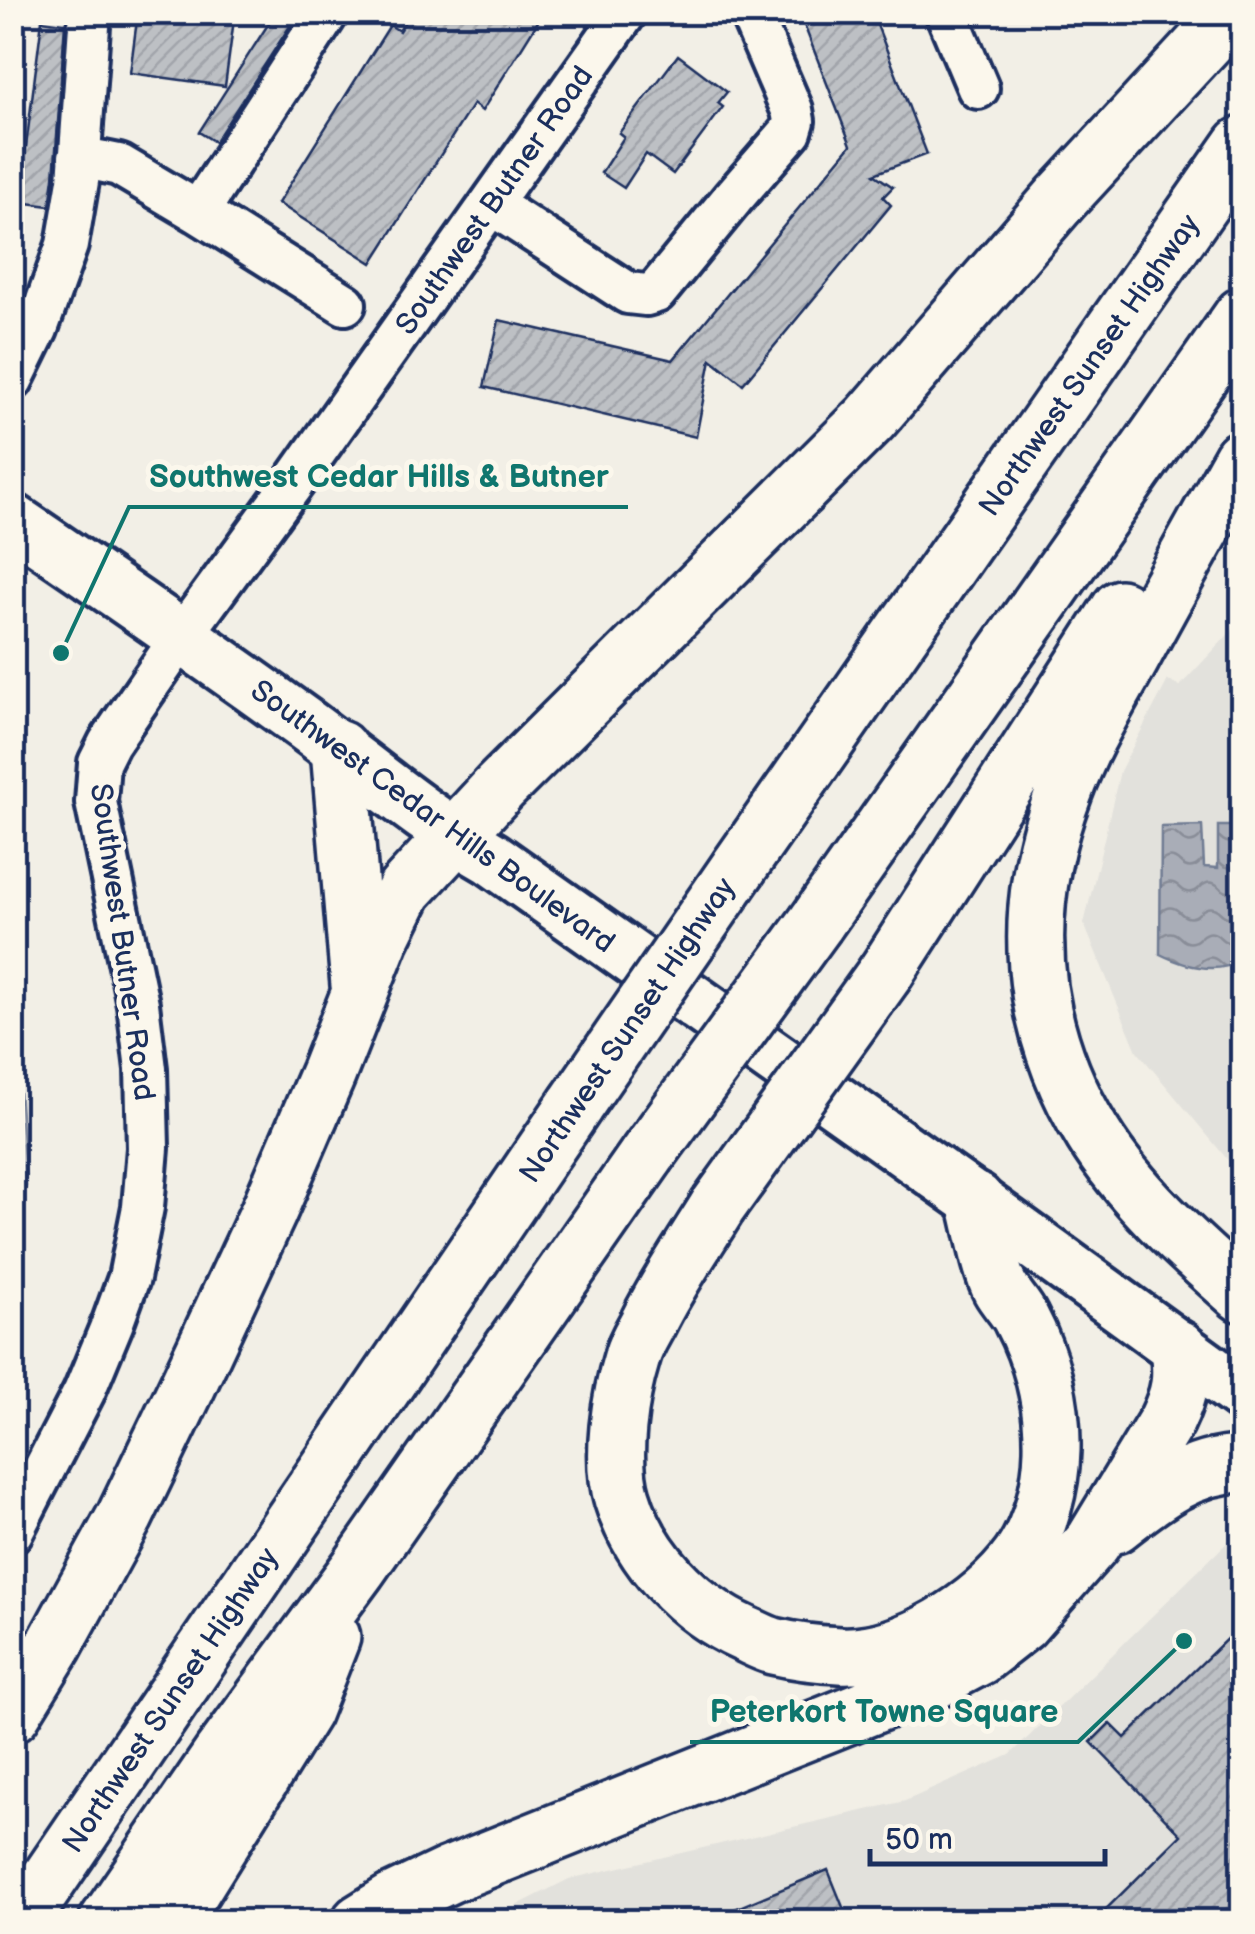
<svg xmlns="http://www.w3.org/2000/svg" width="1255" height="1934" viewBox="0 0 1255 1934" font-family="'Balsamiq Sans',sans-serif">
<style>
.built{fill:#e2e1dc}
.park{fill:url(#park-dots);stroke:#768198;stroke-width:2.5}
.water{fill:url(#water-waves);stroke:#707b93;stroke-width:2.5}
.building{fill:url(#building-hatch);stroke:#1b2f5e;stroke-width:2.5}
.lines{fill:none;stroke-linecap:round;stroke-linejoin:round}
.minor-casing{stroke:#1b2f5e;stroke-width:48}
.major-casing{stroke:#1b2f5e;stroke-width:60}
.highway-casing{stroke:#1b2f5e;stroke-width:62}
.minor{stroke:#fbf7ec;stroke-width:40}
.major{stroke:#fbf7ec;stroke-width:52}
.highway{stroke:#fbf7ec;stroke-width:55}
.highway-bridge-casing{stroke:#1b2f5e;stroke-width:62;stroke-linecap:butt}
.highway-bridge{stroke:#fbf7ec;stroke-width:55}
.labels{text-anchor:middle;stroke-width:10;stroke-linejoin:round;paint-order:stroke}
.street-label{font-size:30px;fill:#1b2f5e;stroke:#fbf7ec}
.leader{fill:none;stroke:#0f766e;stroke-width:4}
.callout-dot{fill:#0f766e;stroke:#fbf7ec;stroke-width:4}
.callout-label{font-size:32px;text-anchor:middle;font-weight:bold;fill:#0f766e;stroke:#fbf7ec;stroke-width:10;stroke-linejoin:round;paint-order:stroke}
</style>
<defs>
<pattern id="park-dots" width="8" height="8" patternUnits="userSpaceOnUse" patternTransform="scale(2.5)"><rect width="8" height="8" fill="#d2d3d2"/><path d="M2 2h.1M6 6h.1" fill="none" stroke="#b4b5b7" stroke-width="1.8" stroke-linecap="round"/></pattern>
<pattern id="water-waves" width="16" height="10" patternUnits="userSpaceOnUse" patternTransform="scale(2.5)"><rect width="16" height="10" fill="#a9adb7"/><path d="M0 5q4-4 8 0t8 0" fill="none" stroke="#898d98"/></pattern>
<pattern id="building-hatch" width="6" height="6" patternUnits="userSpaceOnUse" patternTransform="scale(2.5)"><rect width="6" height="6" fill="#bdc0c4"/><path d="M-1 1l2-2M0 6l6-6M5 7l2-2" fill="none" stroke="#a2a5ab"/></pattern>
</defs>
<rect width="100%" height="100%" fill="#f2efe6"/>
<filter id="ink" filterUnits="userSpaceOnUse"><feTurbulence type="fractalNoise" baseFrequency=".01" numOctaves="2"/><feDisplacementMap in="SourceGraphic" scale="20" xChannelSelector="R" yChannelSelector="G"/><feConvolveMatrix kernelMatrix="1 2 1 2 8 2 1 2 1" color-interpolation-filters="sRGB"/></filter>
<g filter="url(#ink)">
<path class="built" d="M1242,620V1177L1137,1051L1084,924L1120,771L1168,680L1180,686Z
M1242,1528V1921L484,1922L569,1879L905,1801L1010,1755Z"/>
<path class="park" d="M13,1005L26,1186L13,1231H12Z"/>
<path class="water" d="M1202,826L1204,867L1218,868V826H1242V961C1216,974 1186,967 1160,954L1161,827Z"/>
<path class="building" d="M138,12H235L225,86L130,73Z
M276,12H299L215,142L199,132Z
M411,12H544L482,111L473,104L372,263L278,203L390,25L399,31Z
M799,12H872L927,154L874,174L893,187L883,197L891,205L743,384L711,359L696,437L484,387L499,320L673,360L851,145Z
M42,20L65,23L54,178L50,206L19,202Z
M678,55L727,92L718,103L723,107L673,174L646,154L624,188L601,173L624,137L619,133Z
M1242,1624V1922H1093L1181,1835L1091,1742L1110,1723L1125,1738Z
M828,1870L849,1922H706V1921Z"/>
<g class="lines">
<defs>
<path id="minor" d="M946,12L978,88
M79,157L119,165L198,212L345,304
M491,204L628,293L646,295L656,292L733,198L791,131L794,121L792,110L750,12
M198,212L328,12
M12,380L37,329L67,245L78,181L90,12
M12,1532L84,1392L113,1322L129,1278L143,1207L148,1148L146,1069L138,1004L96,802L99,763L109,743L182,636L297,478L626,12"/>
<path id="major" d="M12,520C111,587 209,655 306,725C367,770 425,820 491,858L976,1201L1242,1394"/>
<path id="highway" d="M1242,458C1205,524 1168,590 1132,657C1108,701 1081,745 1064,792C1019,910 1027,1026 1093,1134C1131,1196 1188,1246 1242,1294
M339,749L359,985
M739,867L1242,145
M816,923L1242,316
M886,972L1120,608
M718,1206C694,1245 668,1282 648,1323C642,1334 635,1345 632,1357C620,1396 610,1458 622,1498C640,1558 689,1609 745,1634C754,1638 763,1643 773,1646C794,1651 819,1654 840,1655C904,1658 984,1607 1020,1557C1041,1527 1051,1486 1052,1450C1053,1405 1042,1359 1021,1319C1016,1308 1006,1299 1000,1288C990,1270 982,1223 976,1201
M1115,1525C1154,1494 1191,1465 1242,1464
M12,1714L55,1644L125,1516L188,1385L268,1213L328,1073L381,939L405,890L500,787L870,419L1061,198L1233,12
M20,1922L576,1104
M107,1922L221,1755L358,1569L647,1155
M172,1922L303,1711L332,1637
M360,1922L392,1902L449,1875L932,1682L979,1657L1021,1624L1093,1542L1167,1420C1180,1393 1182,1378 1178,1348"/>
</defs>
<use href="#minor" class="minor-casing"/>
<use href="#major" class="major-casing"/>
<use href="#highway" class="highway-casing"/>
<use href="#minor" class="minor"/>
<use href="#major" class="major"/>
<use href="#highway" class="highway"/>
<defs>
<path id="highway-bridge" d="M576,1104L739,867
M647,1155L816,923
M718,1206L886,972"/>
</defs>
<use href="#highway-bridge" class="highway-bridge-casing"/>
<use href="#highway-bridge" class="highway-bridge"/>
</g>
</g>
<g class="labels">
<g class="street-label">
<text transform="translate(494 200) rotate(-55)" y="10">Southwest Butner Road</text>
<text transform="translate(1089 365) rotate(-55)" y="10">Northwest Sunset Highway</text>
<text transform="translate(433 816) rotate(36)" y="10">Southwest Cedar Hills Boulevard</text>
<text transform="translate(123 942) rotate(82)" y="10">Southwest Butner Road</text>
<text transform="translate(627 1030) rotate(-56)" y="10">Northwest Sunset Highway</text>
<text transform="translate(170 1700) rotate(-56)" y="10">Northwest Sunset Highway</text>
</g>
</g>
<path class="leader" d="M61 653L129 507H628M1184 1641L1078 1742H690"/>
<g class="callout-dot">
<circle cx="61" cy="653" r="10"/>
<circle cx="1184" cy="1641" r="10"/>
</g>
<g class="callout-label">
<text x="379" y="487">Southwest Cedar Hills &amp; Butner</text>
<text x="884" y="1722">Peterkort Towne Square</text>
</g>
<rect width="1255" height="1934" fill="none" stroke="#fbf7ec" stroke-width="50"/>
<rect x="25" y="25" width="1205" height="1884" fill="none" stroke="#1b2f5e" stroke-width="4" filter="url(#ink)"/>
<path d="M870 1849v15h235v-15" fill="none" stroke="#1b2f5e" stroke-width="5"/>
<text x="885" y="1849" font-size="30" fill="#1b2f5e" stroke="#fbf7ec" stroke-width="8" paint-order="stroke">50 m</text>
</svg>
